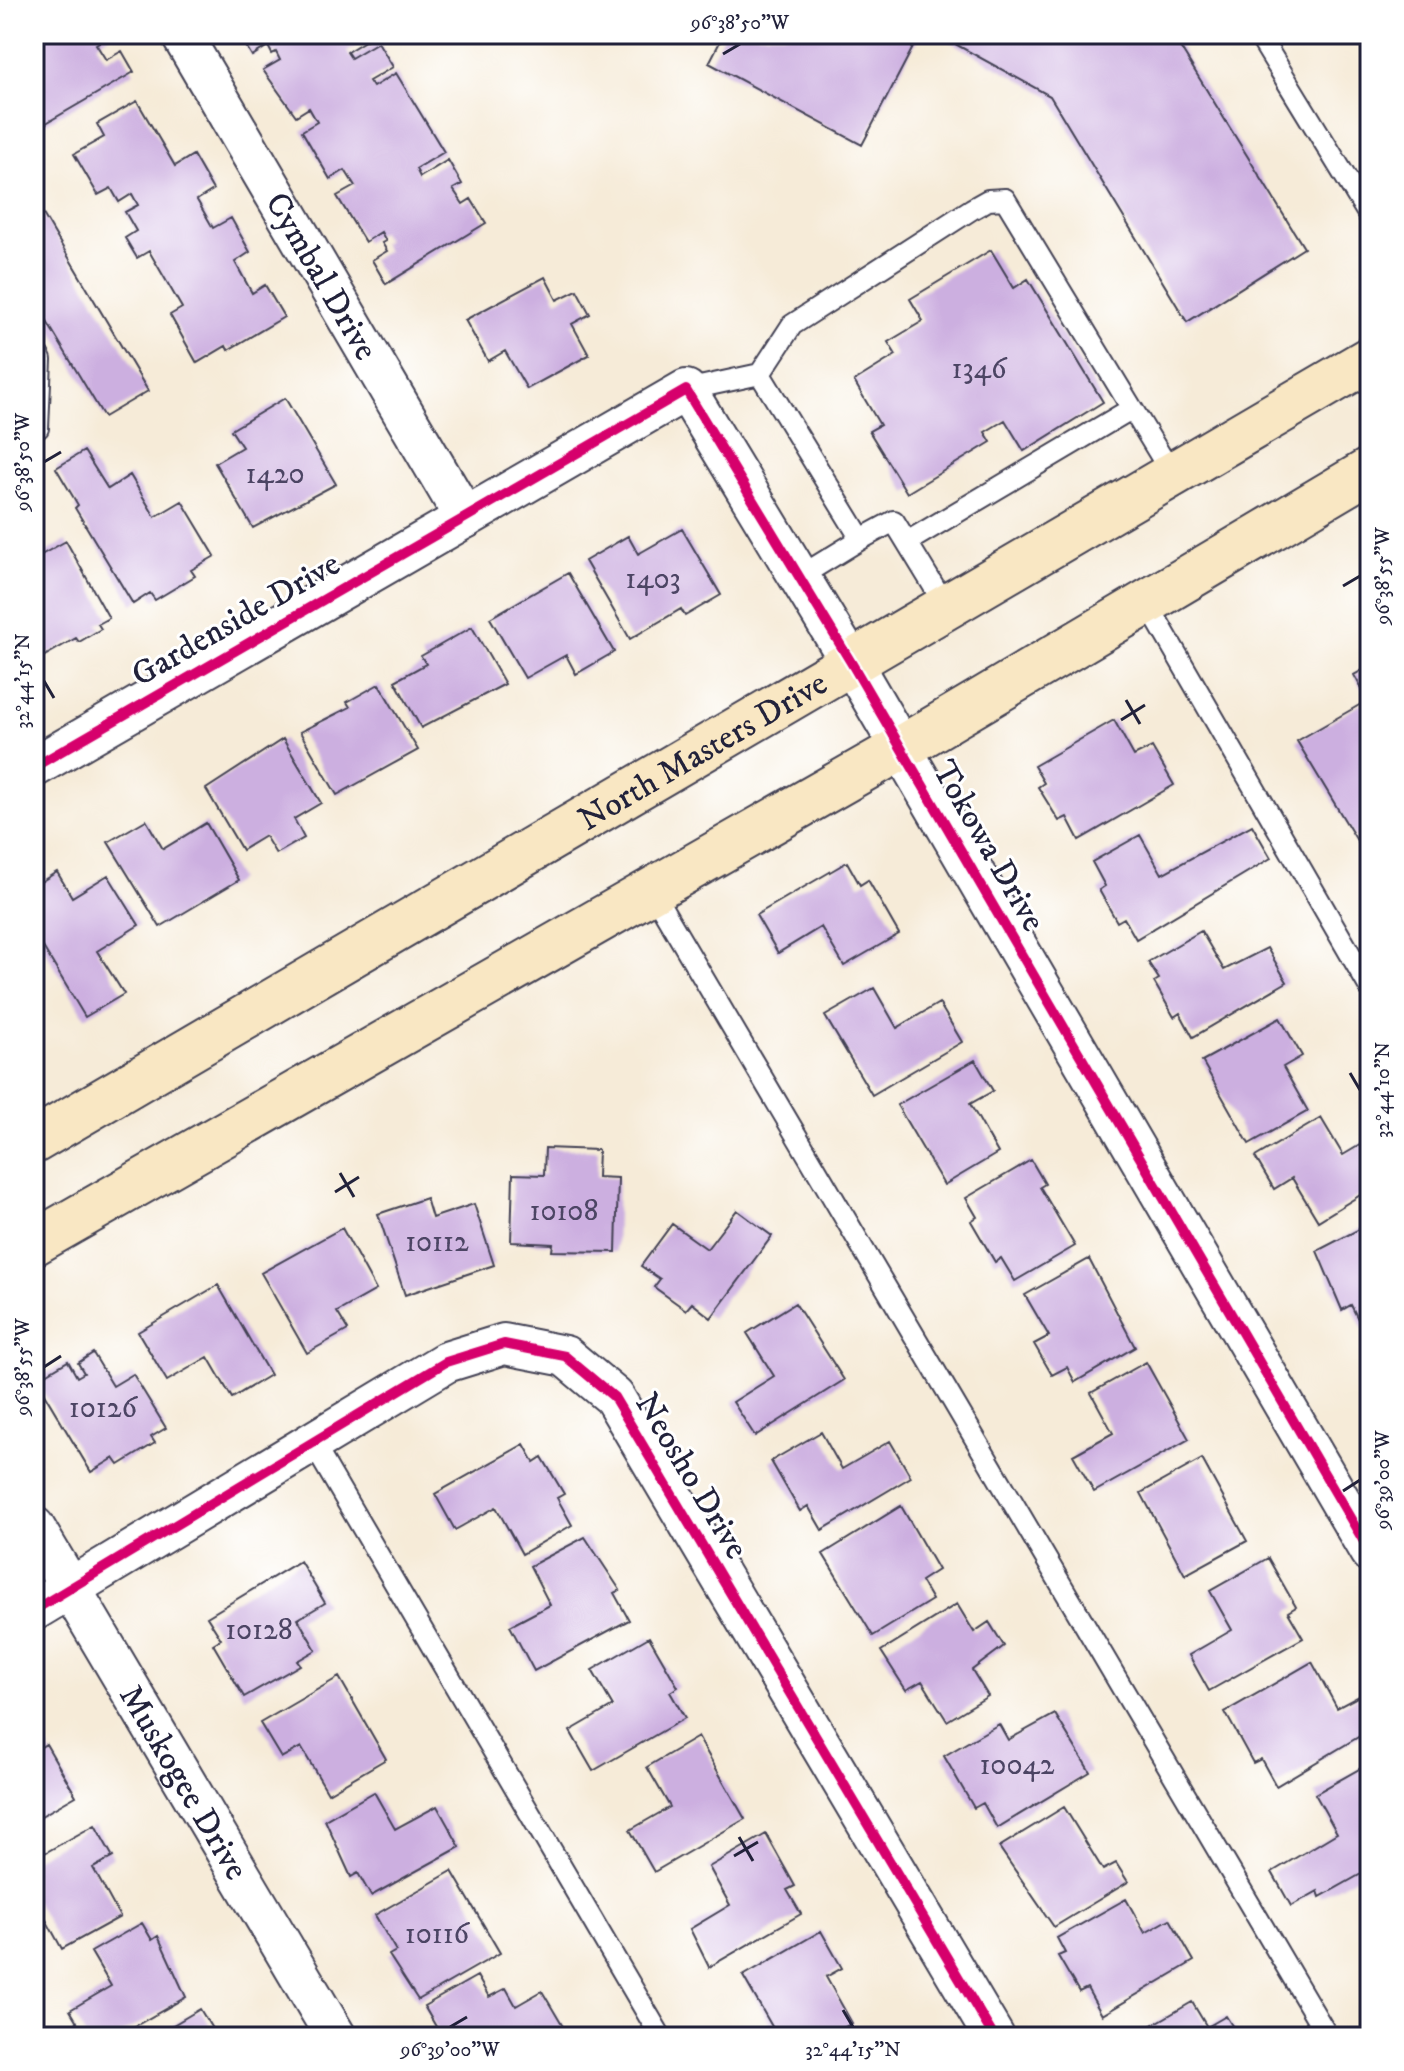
<svg xmlns="http://www.w3.org/2000/svg" width="1404" height="2071" viewBox="0 0 1404 2071" font-family="'IM FELL DW Pica',serif">
<style>
.building{fill:#ccafe0}
.lines{fill:none;stroke-linecap:round;stroke-linejoin:round}
.service-casing{stroke:#424053;stroke-width:24}
.minor-casing{stroke:#424053;stroke-width:44}
.secondary-casing{stroke:#424053;stroke-width:48}
.service{stroke:#fff;stroke-width:20}
.minor{stroke:#fff;stroke-width:40}
.secondary{stroke:#f9e7c3;stroke-width:44}
.cycleway-casing{stroke:#fff;stroke-width:15}
.cycleway{stroke:#d6006c;stroke-width:10}
.ticks{fill:none;stroke:#22223b;stroke-width:3}
.labels{text-anchor:middle;stroke-width:6;stroke-linejoin:round;paint-order:stroke}
.number-label{font-size:30px;fill:#4c4564}
.street-label{font-size:34px;fill:#22223b;stroke:#fff}
.neatline{fill:none;stroke:#22223b;stroke-width:3}
.ticks-label{font-size:20px;text-anchor:middle;fill:#22223b}
</style>
<rect width="100%" height="100%" fill="#fff"/>
<filter id="ink" filterUnits="userSpaceOnUse"><feTurbulence type="fractalNoise" baseFrequency=".0125" numOctaves="2"/><feDisplacementMap in="SourceGraphic" scale="16" xChannelSelector="R" yChannelSelector="G"/><feConvolveMatrix kernelMatrix="1 2 1 2 8 2 1 2 1" color-interpolation-filters="sRGB"/></filter>
<filter id="wash" filterUnits="userSpaceOnUse"><feTurbulence type="fractalNoise" baseFrequency=".006" numOctaves="4" result="noise"/><feDisplacementMap in="SourceGraphic" scale="32" xChannelSelector="R" yChannelSelector="G"/><feGaussianBlur stdDeviation="1.8" result="paint"/><feColorMatrix in="noise" values="0 0 0 0 0 0 0 0 0 0 0 0 0 0 0 0 0 1.4 0 .05"/><feComposite in="paint" operator="in"/></filter>
<g filter="url(#wash)">
<rect width="100%" height="100%" fill="#f6ebd8"/>
<g id="blocks">
<path class="building" d="M34,34H112L96,44L106,60L122,51L134,72L34,130V99L42,95L34,74Z
M239,34H376L347,52L351,58L378,42L393,67L369,81L373,87L396,73L444,152L416,169L420,177L448,160L462,184L453,189L463,204L471,199L486,223L386,284L372,260L387,251L382,243L386,241L381,232L365,242L337,196L355,186L345,170L330,179L302,131L317,122L309,108L296,116L263,70L280,60L276,52L272,54L268,46L252,56Z
M724,34H920L862,145L709,63Z
M937,34H1172L1304,248L1187,322L1050,96Z
M137,101L175,166L193,155L213,190L197,200L213,228L231,218L250,252L235,262L252,293L265,285L284,317L228,350L226,346L197,363L170,315L182,308L149,251L137,258L125,238L136,231L125,212L138,205L132,194L119,202L111,188L98,195L74,154L104,137L97,124Z
M34,199L148,391L104,417L34,300Z
M991,250L1014,288L1028,279L1103,402L1024,451L1005,420L985,432L991,442L907,493L869,431L880,425L854,381L896,355L888,342L923,321L910,299Z
M545,277L557,300L577,290L590,314L572,324L589,355L527,389L505,351L488,361L465,320Z
M285,398L336,484L253,528L215,463L242,447L231,430Z
M84,451L108,489L130,475L155,517L182,501L215,556L191,570L195,576L155,600L150,593L133,604L75,508L78,505L56,468Z
M682,529L721,595L685,616L681,609L630,639L585,561L628,536L638,554Z
M66,541L109,618L98,624L101,629L79,642L76,638L34,662V559Z
M568,573L614,652L576,674L566,655L525,678L490,618Z
M472,627L505,684L421,728L395,681L426,664L421,656Z
M1370,666V845L1362,849L1297,741L1368,700L1354,675Z
M379,684L418,750L337,795L300,732L350,707L347,702Z
M1114,720L1134,756L1152,747L1174,785L1079,840L1067,817L1059,821L1038,787L1044,783L1034,766Z
M283,739L321,803L294,819L304,838L276,854L265,836L242,850L206,789Z
M146,820L163,849L206,823L239,880L160,927L108,842Z
M1252,825L1271,858L1136,939L1124,918L1117,922L1099,890L1105,886L1092,862L1140,835L1162,874Z
M847,862L860,885L868,880L899,934L844,966L821,927L778,953L756,915Z
M57,872L72,897L108,875L139,925L97,951L124,994L85,1017L34,932V886Z
M1201,931L1224,970L1267,948L1287,982L1193,1037L1180,1013L1174,1017L1154,982L1159,979L1148,962Z
M874,988L897,1028L939,1003L962,1042L872,1095L825,1016Z
M1280,1018L1302,1056L1283,1067L1308,1111L1249,1144L1202,1061Z
M975,1060L993,1091L970,1104L998,1153L944,1185L897,1105Z
M1321,1118L1343,1155L1370,1139V1189L1318,1221L1292,1178L1274,1189L1255,1157Z
M545,1148L598,1150L597,1177L618,1178L616,1252L552,1251L553,1244L511,1242L513,1174L544,1175Z
M1031,1160L1045,1184L1040,1187L1075,1246L1015,1281L1001,1258L995,1262L971,1221L977,1217L966,1198Z
M426,1198L432,1218L474,1204L494,1265L405,1295L378,1214Z
M737,1210L772,1236L711,1318L692,1303L686,1310L654,1287L660,1279L641,1266L672,1224L707,1249Z
M1367,1225L1370,1230V1325L1363,1329L1351,1305L1342,1310L1317,1251Z
M342,1228L376,1290L337,1312L348,1330L307,1353L261,1273Z
M1089,1259L1135,1347L1075,1382L1067,1367L1052,1375L1034,1344L1049,1336L1025,1295Z
M218,1285L270,1375L232,1398L208,1357L167,1381L138,1332Z
M795,1303L844,1380L755,1436L733,1402L774,1376L747,1333Z
M93,1353L113,1386L133,1374L166,1428L151,1437L155,1443L119,1465L114,1458L91,1472L36,1380L68,1361L77,1377L84,1373L78,1363Z
M1146,1362L1189,1439L1094,1492L1073,1455L1113,1433L1091,1393Z
M821,1432L842,1469L890,1441L911,1477L822,1530L808,1506L800,1511L771,1461Z
M524,1444L534,1462L542,1457L564,1494L557,1498L572,1525L522,1554L496,1507L455,1530L435,1494Z
M1202,1459L1247,1541L1185,1575L1141,1493Z
M901,1506L938,1570L921,1581L932,1600L873,1636L823,1554Z
M585,1537L620,1590L614,1593L629,1620L534,1671L510,1626L550,1605L530,1566Z
M1268,1558L1296,1607L1288,1612L1303,1638L1209,1691L1189,1655L1232,1630L1210,1591Z
M300,1561L325,1603L298,1619L316,1650L297,1661L300,1665L244,1697L213,1644L221,1639L207,1617Z
M957,1604L974,1632L989,1622L1004,1646L972,1670L988,1696L947,1721L922,1681L906,1690L881,1651Z
M649,1637L678,1687L670,1692L685,1718L593,1771L570,1731L613,1706L592,1670Z
M1312,1662L1337,1708L1359,1696L1370,1716V1730L1276,1786L1261,1759L1253,1763L1225,1712Z
M339,1677L386,1759L328,1793L301,1747L281,1758L260,1723Z
M1055,1714L1090,1772L997,1828L983,1803L974,1808L944,1756L999,1724L1008,1740Z
M698,1737L745,1819L654,1872L630,1830L670,1807L647,1767Z
M34,1743L38,1749L46,1744L76,1796L34,1820Z
M1370,1763V1869L1320,1897L1318,1891L1291,1906L1272,1872L1337,1833L1315,1794Z
M374,1792L395,1829L437,1806L460,1847L371,1896L358,1873L351,1877L325,1820Z
M1064,1807L1103,1870L1116,1863L1128,1882L1054,1927L999,1847Z
M95,1825L113,1857L93,1868L120,1917L62,1949L34,1898V1859Z
M766,1834L795,1886L787,1890L801,1914L709,1967L690,1929L730,1905L709,1867Z
M452,1871L500,1953L418,2000L389,1955L396,1951L375,1915Z
M1126,1899L1145,1933L1170,1919L1194,1961L1102,2015L1087,1988L1079,1992L1058,1956L1065,1953L1057,1938Z
M142,1923L152,1940L158,1936L186,1997L116,2037H86L70,2010L111,1986L91,1952Z
M821,1931L842,1968L826,1977L852,2023L827,2037H778L743,1976Z
M477,1976L489,1997L506,1988L516,2006L542,1991L565,2030L552,2037H442L424,2006Z
M1192,2002L1207,2027L1226,2016L1239,2037H1132Z
M200,2009L217,2037H153Z"/>
</g>
</g>
<g filter="url(#ink)">
<use href="#blocks" fill-opacity="0" stroke="#424053" stroke-width="2"/>
<g class="lines">
<defs>
<path id="service" d="M1258,34L1370,217
M34,348L41,360L38,428L34,431
M760,374L861,539L894,521L947,608
M686,390L760,374L792,325L972,209L988,200L1005,199L1173,476
M907,542L1131,409
M799,577L861,539
M1147,603L1370,988
M652,891L1328,2037
M312,1442L661,2037"/>
<g id="minor">
<path id="s1" d="M181,34L465,518"/>
<path d="M34,767L686,390L852,664L1370,1552"/>
<path id="s2" d="M34,1527L336,2037"/>
<path d="M34,1610L446,1362L504,1344L565,1356L614,1397L994,2037"/>
</g>
<g id="secondary">
<path id="s3" d="M34,1141L1370,359"/>
<path d="M34,1243L901,748L1370,470"/>
</g>
</defs>
<use href="#service" class="service-casing"/>
<use href="#minor" class="minor-casing"/>
<use href="#secondary" class="secondary-casing"/>
<use href="#service" class="service"/>
<use href="#minor" class="minor"/>
<use href="#secondary" class="secondary"/>
<defs>
<path id="cycleway" d="M34,767L686,390L852,664L1370,1552
M34,1610L446,1362L504,1344L565,1356L614,1397L994,2037"/>
</defs>
<use href="#cycleway" class="cycleway-casing"/>
<use href="#cycleway" class="cycleway"/>
</g>
</g>
<path class="ticks" d="M723,54L740,44M44,462L61,452M1343,586L1360,576M44,681L54,698M1126,700L1140,724M1121,720L1145,705M1350,1073L1360,1090M340,1173L354,1197M335,1192L359,1177M44,1367L61,1356M1343,1491L1360,1480M739,1837L753,1861M734,1856L758,1842M843,2010L853,2027M450,2027L467,2017"/>
<g class="labels">
<g class="number-label">
<text x="979" y="378">1346</text>
<text x="275" y="483">1420</text>
<text x="653" y="588">1403</text>
<text x="564" y="1220">10108</text>
<text x="437" y="1251">10112</text>
<text x="103" y="1417">10126</text>
<text x="259" y="1639">10128</text>
<text x="1017" y="1774">10042</text>
<text x="437" y="1943">10116</text>
</g>
<g class="street-label">
<text dy="12" stroke="none"><textPath href="#s1" startOffset="280">Cymbal Drive</textPath></text>
<text transform="translate(235 618) rotate(-30)" y="12">Gardenside Drive</text>
<text dy="12" stroke="none"><textPath href="#s3" startOffset="774">North Masters Drive</textPath></text>
<text transform="translate(990 845) rotate(60)" y="12">Tokowa Drive</text>
<text transform="translate(693 1475) rotate(59)" y="12">Neosho Drive</text>
<text dy="12" stroke="none"><textPath href="#s2" startOffset="296">Muskogee Drive</textPath></text>
</g>
</g>
<rect width="1404" height="2071" fill="none" stroke="#fff" stroke-width="88"/>
<rect x="44" y="44" width="1316" height="1983" class="neatline"/>
<g class="ticks-label">
<text x="740" y="29">96°38'50"W</text>
<text transform="translate(22 462) rotate(-90)" y="7">96°38'50"W</text>
<text transform="translate(1382 576) rotate(-90)" y="7">96°38'55"W</text>
<text transform="translate(22 681) rotate(-90)" y="7">32°44'15"N</text>
<text transform="translate(1382 1090) rotate(-90)" y="7">32°44'10"N</text>
<text transform="translate(22 1367) rotate(-90)" y="7">96°38'55"W</text>
<text transform="translate(1382 1480) rotate(-90)" y="7">96°39'00"W</text>
<text x="450" y="2056">96°39'00"W</text>
<text x="853" y="2056">32°44'15"N</text>
</g>
</svg>
